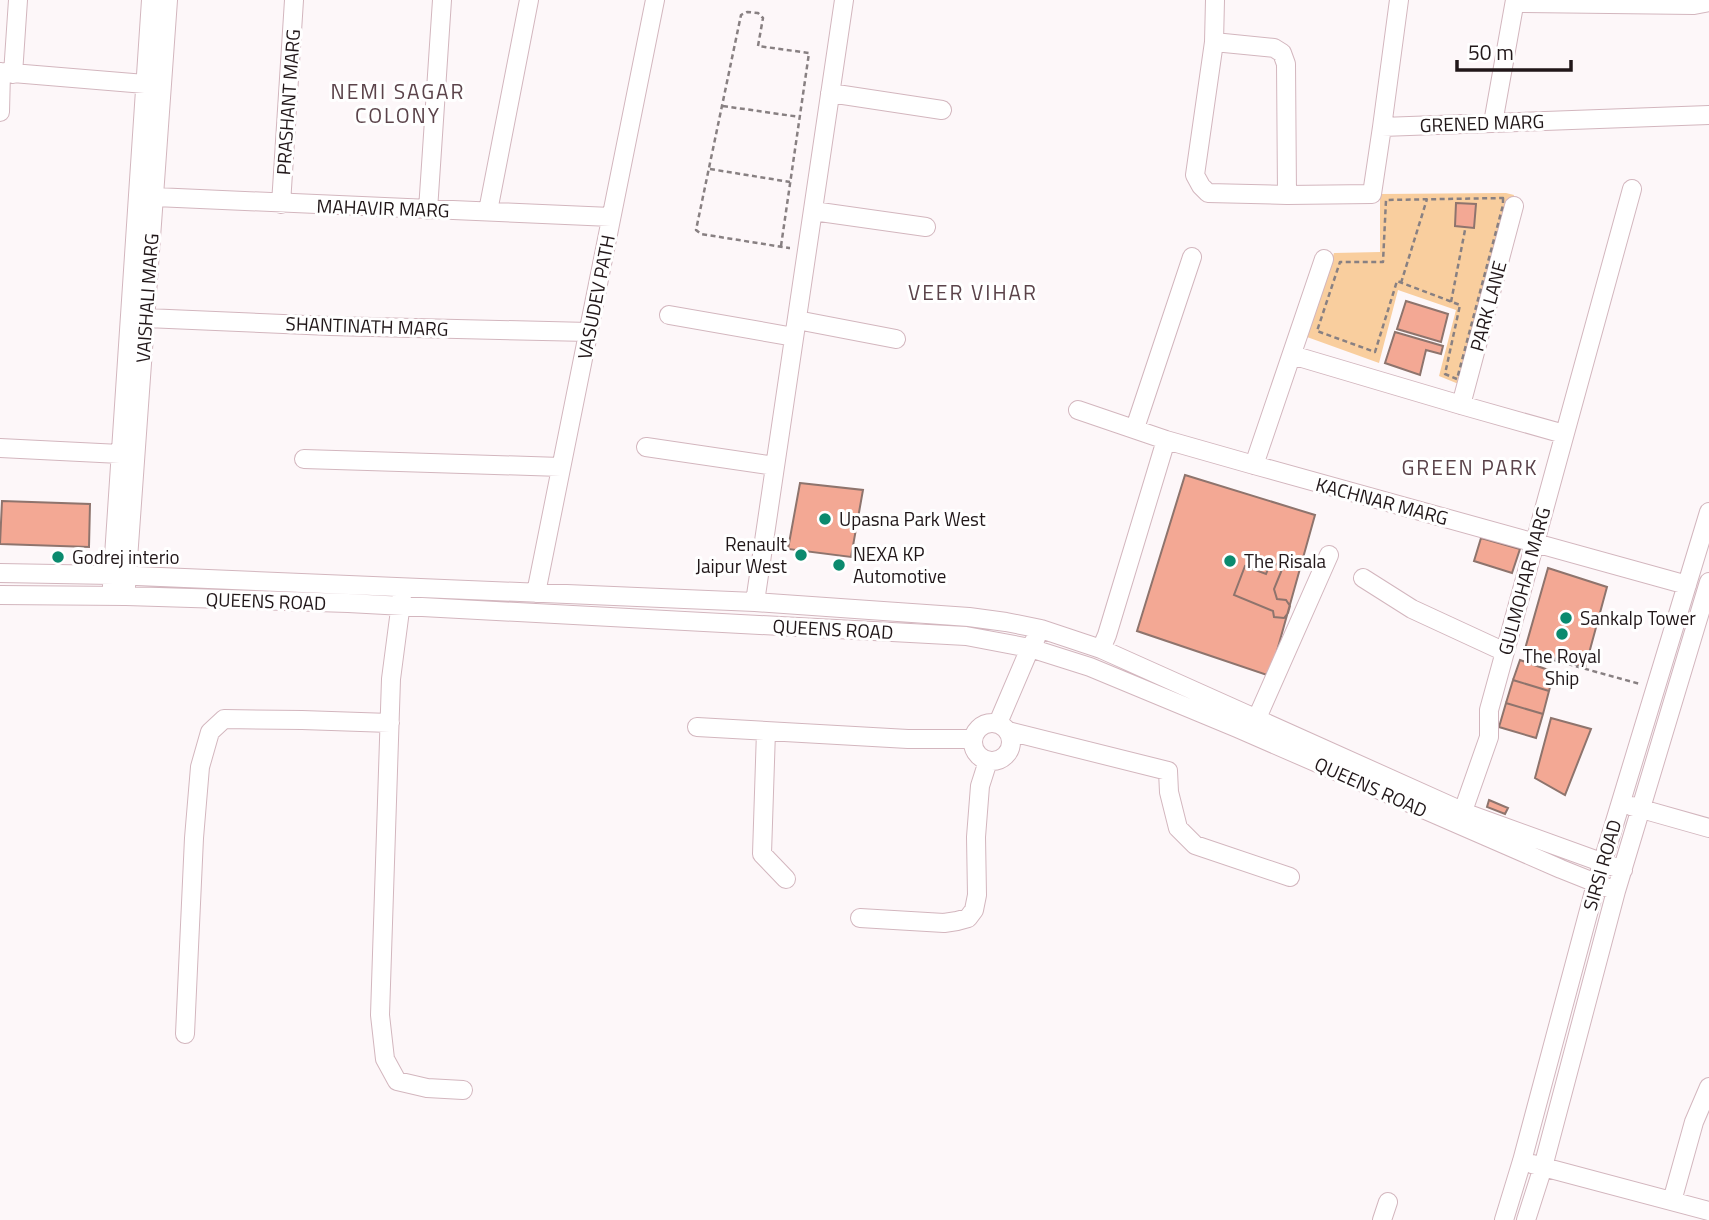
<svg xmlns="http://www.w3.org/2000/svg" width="1709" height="1220" viewBox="0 0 1709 1220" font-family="'Titillium Web',sans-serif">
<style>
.green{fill:#f9ce9e}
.building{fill:#f3a894;stroke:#8e746d;stroke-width:2}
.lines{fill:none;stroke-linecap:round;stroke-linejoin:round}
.minor-casing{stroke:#d3b6be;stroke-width:20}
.path{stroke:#888082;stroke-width:2.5;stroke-dasharray:5 3.5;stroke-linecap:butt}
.minor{stroke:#fff;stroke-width:18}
.poi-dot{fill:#0b8a6e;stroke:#fff;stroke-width:2.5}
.labels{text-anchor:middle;stroke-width:6;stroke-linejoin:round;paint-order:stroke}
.street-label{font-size:19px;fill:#211719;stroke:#fff}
.poi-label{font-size:19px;fill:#211719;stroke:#fff;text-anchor:start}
.neighbourhood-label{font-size:21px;letter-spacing:2px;fill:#5b434a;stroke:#fff}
</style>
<rect width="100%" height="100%" fill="#fdf7f9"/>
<path class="green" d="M1506,193L1514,195L1461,385L1439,376L1456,310L1398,290L1379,363L1307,337L1334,253L1380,252V194Z"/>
<path class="building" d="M1456,203L1476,204L1474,228L1455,226Z
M1406,301L1448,314L1441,342L1397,329Z
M1395,332L1443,346L1441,354L1426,350L1420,375L1385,363Z
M1185,475L1315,515L1270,676L1137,631Z
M800,483L863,490L851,557L788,549Z
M2,501L90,504L89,547L0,544Z
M1481,538L1520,549L1512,573L1474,561Z
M1271,562L1283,567L1274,589L1277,599L1286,600L1290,606L1288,613L1284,618L1274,617L1273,611L1234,595L1245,566L1266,574Z
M1548,568L1607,587L1585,668L1525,649Z
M1520,660L1554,672L1549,691L1513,680Z
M1513,680L1549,691L1543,714L1506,703Z
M1506,703L1543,714L1536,738L1499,727Z
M1551,718L1591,729L1565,795L1535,778Z
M1489,800L1508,808L1505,814L1487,807Z"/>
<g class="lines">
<defs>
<path id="minor" d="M1215,0L1214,42L1195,175L1201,186L1208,193L1287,195L1372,194L1382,127
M1399,0L1382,127L1709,115
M1515,3L1694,5L1709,2
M1214,42L1274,48L1282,53L1286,64L1287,195
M0,72L157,85
M13,74L18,0
M830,93L942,110
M0,112L1,72
M1493,123L1515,0
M155,197L611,217
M281,204L294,0
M428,210L442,0
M488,211L529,0
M813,211L926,227
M669,315L794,337
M146,318L330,326L589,332
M797,320L896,339
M1292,355L1461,405L1564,434
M1461,405L1514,206
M1078,410L1166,440L1254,465L1687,585
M1135,428L1192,257
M646,447L775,466
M0,448L120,454
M304,459L561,467
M1254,465L1324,259
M0,573L113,575L755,602L969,617L1006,622L1041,629L1101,649L1471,815L1623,870
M1363,578L1412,609L1505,652
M112,586L151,0
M126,587L168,0
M536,593L655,0
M0,595L126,596L348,603L966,636L1030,648L1090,667L1237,728L1561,869L1616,891
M402,595L391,679L380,1015L385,1059L397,1081L427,1088L463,1090
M755,602L844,0
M1101,649L1107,635L1166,440
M1257,718L1329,555
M973 742a19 19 0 1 1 38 0a19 19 0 1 1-38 0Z
M998,723L1030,648L1036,638
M697,727L908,739H973
M766,731L762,854L786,879
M1008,731L1168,771L1169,792L1178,828L1195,845L1290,877
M1631,806L1709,828
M1463,811L1489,737V710L1632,189
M860,918L944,923L957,921L968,918L974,910L977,895L976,837L980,786L988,761
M185,1034L194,838L200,767L210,732L224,719L302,720L390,723
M1532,1164L1709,1211
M1672,1201L1694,1122L1709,1087
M1382,1220L1388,1202
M1504,1220L1522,1161L1596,884L1709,512
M1526,1220L1543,1167L1616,891L1709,582"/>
</defs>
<use href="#minor" class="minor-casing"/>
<path class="path" d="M723,106L800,117
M710,169L790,182
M1503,198V205L1457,379L1445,374L1460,305L1397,281L1375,352L1317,331L1340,262H1383L1386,200Z
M781,246L809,53L758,46L763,18L758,13L747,12L741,15L696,230L701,234L789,248H790
M1401,283L1427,199
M1451,302L1465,230
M1535,655L1640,684"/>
<use href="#minor" class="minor"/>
</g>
<g class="poi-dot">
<circle cx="825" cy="519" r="7"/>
<circle cx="801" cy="555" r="7"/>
<circle cx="58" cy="557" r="7"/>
<circle cx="1230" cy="561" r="7"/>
<circle cx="839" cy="565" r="7"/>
<circle cx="1566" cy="618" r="7"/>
<circle cx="1562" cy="634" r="7"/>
</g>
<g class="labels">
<g class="street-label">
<text transform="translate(288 102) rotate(-86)" y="7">PRASHANT MARG</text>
<text transform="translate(1482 123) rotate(-2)" y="7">GRENED MARG</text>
<text transform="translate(383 208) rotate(2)" y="7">MAHAVIR MARG</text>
<text transform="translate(596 297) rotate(-79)" y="7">VASUDEV PATH</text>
<text transform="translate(147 298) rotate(-86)" y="7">VAISHALI MARG</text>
<text transform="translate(1488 306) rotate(-75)" y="7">PARK LANE</text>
<text transform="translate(367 326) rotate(2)" y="7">SHANTINATH MARG</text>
<text transform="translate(1382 501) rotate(15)" y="7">KACHNAR MARG</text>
<text transform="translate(1524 581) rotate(-75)" y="7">GULMOHAR MARG</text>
<text transform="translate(266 601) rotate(2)" y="7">QUEENS ROAD</text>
<text transform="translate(833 629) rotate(3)" y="7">QUEENS ROAD</text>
<text transform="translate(1371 787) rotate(24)" y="7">QUEENS ROAD</text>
<text transform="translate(1602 865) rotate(-74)" y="7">SIRSI ROAD</text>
</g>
<g class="poi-label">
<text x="839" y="526">Upasna Park West</text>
<text x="787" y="551" text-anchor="end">Renault<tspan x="787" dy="22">Jaipur West</tspan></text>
<text x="853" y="561">NEXA KP<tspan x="853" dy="22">Automotive</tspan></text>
<text x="72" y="564">Godrej interio</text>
<text x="1244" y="568">The Risala</text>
<text x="1580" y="625">Sankalp Tower</text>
<text x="1562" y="663" text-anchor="middle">The Royal<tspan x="1562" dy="22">Ship</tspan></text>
</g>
<g class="neighbourhood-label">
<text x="398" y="99">NEMI SAGAR<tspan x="398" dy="24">COLONY</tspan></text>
<text x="973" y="300">VEER VIHAR</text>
<text x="1470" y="475">GREEN PARK</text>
</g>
</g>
<path d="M1457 60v10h114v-10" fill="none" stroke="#211719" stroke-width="3.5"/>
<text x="1468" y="60" font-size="21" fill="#211719" stroke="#ffffff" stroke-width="5" paint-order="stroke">50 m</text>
</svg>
